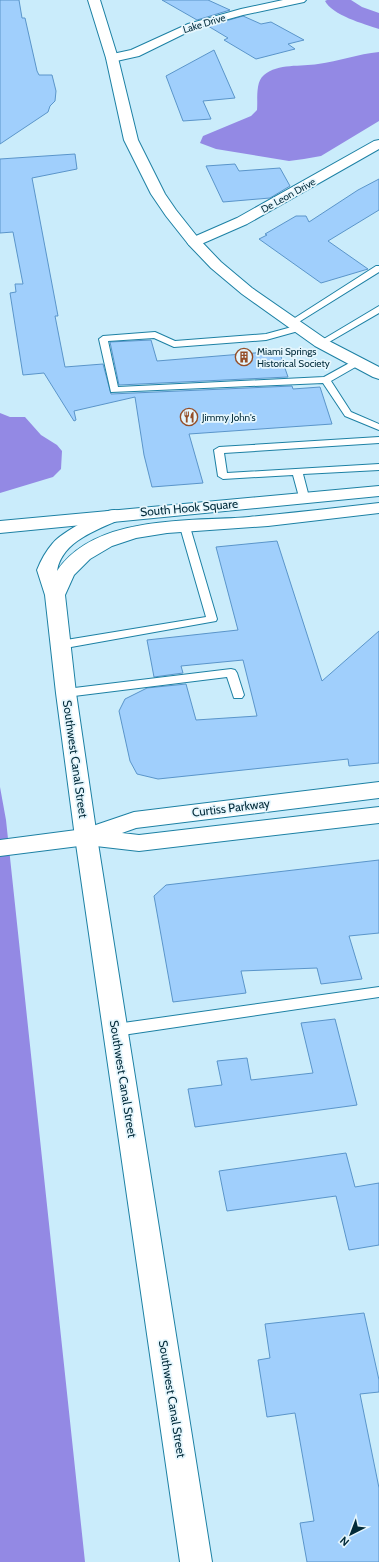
<svg xmlns="http://www.w3.org/2000/svg" width="379" height="1562" viewBox="0 0 379 1562" font-family="Cabin,sans-serif">
<style>
.water{fill:#9389e4}
.building{fill:#a0cffc;stroke:#5a95ca}
.lines{fill:none;stroke-linecap:round;stroke-linejoin:round}
.lane-casing{stroke:#1d81a4;stroke-width:2}
.street-casing{stroke:#1d81a4;stroke-width:2}
.secondary-casing{stroke:#1d81a4;stroke-width:2}
.lane{fill:#fff;fill-rule:evenodd}
.street{fill:#fff;fill-rule:evenodd}
.secondary{fill:#fff;fill-rule:evenodd}
.labels{text-anchor:middle;stroke-width:3.5;stroke-linejoin:round;paint-order:stroke}
.far-street-label{font-size:10px;fill:#012a39;stroke:#e5f6fd}
.far-poi-label{font-size:10px;fill:#012a39;stroke:#e5f6fd;text-anchor:start}
.street-label{font-size:12px;fill:#012a39;stroke:#e5f6fd}
</style>
<rect width="100%" height="100%" fill="#caecfb"/>
<path class="water" d="M327,0H351L362,7L379,13V29C364,24 332,15 325,1Z
M379,52V121L321,156L304,159L289,161L216,149L200,143L203,136L251,116L257,110C258,100 255,82 264,75C278,63 301,67 318,64C339,61 358,54 379,52Z
M0,413L10,417H25L41,435L57,445L62,451L61,469L53,477L0,493Z
M0,787L6,820L85,1562H0Z"/>
<path class="building" d="M0,0H19L22,18H25L37,71L39,75H52L56,91L55,101L50,106L48,112L0,144Z
M162,0H208L230,10L197,20Z
M243,16L261,24L271,22L304,40L288,44L295,49L256,59L224,40L228,38L208,26Z
M214,50L235,98L203,101L211,119L183,121L166,76Z
M75,154L77,169L32,178L58,316H55L65,367L103,364L111,394L292,386L293,389L320,387L332,424L189,434L203,483L152,487L144,455L135,397L74,411L76,420L74,421L44,373L23,375L10,293L16,292L15,284H23L13,232L0,233V159Z
M235,164L239,171L280,168L290,186L270,198L223,202L206,166Z
M379,179V210L328,241L368,269L321,283L259,239L267,235L265,234L296,216H306L309,222L358,190Z
M151,340L157,361L279,351L288,377L119,385L110,342Z
M277,541L322,681L379,631V763L349,766L348,759L158,779L137,774L130,761L119,711L125,699L147,688L186,684L196,720L257,716L243,660L181,666L183,673L154,677L147,640L238,630L216,547Z
M379,860V933L349,936L362,979L321,984L317,968L241,971L246,993L173,1002L154,896L166,885Z
M335,1019L357,1105L195,1127L188,1089L222,1085L217,1061L247,1058L251,1080L313,1073L301,1023Z
M346,1153L355,1187L379,1183V1245L349,1250L336,1196L227,1211L219,1171Z
M364,1313L379,1380V1392L360,1394L379,1488V1562H307L300,1523L314,1521L295,1413L267,1417L258,1360L270,1358L265,1324Z"/>
<g class="lines">
<defs>
<path id="lane" d="M376,266H379V272L294,325H288L287,323Z
M379,306V313L324,345L321,346L317,343Z
M299,325L302,326L303,328L302,330L266,340L174,347L154,338L108,341L118,387L324,377L353,361H359L360,363L359,365L331,381L351,412L379,424V430L345,416L323,383L111,392L99,339L103,336L155,332L175,341L266,334Z
M379,437V443L224,453L227,473L379,464V470L303,474L309,497L304,500L299,497L293,475L223,479L218,476L214,450L219,447Z
M185,524L190,527L217,619L216,621L60,649L56,648L55,645L56,642L60,641L206,617L180,527Z
M231,669L235,670L237,673L244,695L242,698H234L227,677L66,697L62,696L60,693L62,690L66,689Z
M379,987V997L116,1036L111,1034L109,1030L111,1026L116,1024Z"/>
<path id="street" d="M283,0H306L304,2L243,15L196,28L139,56L112,62L108,61L106,58L108,55L131,50L188,24L241,9Z
M379,140V149L247,224L199,245L194,246L189,245L187,242L189,239L237,218L374,141Z
M379,503V513L268,526L167,533L136,538L112,546L90,559L74,575L65,595L76,693L97,837L212,1562H180L75,837L56,693L45,595L37,570C41,560 46,551 53,543C61,533 103,509 115,510C118,510 119,511 121,511L124,515L121,519C97,530 62,541 57,571C96,514 189,522 249,517C293,513 336,508 379,503Z"/>
<path id="secondary" d="M88,0H100L118,58L138,140L165,194L176,210L199,239L221,262L252,288L327,340L379,367V379L373,377L315,346L242,294L211,268L189,245L166,216L151,194L124,140L106,58Z
M379,486V496L0,533V521Z
M379,782V798L136,828L122,833L139,835L379,807V823L139,851L87,845L0,856V840L84,829L134,812Z"/>
</defs>
<use href="#lane" class="lane-casing"/>
<use href="#street" class="street-casing"/>
<use href="#secondary" class="secondary-casing"/>
<use href="#lane" class="lane"/>
<use href="#street" class="street"/>
<use href="#secondary" class="secondary"/>
</g>
<defs>
<symbol id="building-ring" viewBox="-11 -11 22 22"><circle r="9.5" fill="#e5f6fd" stroke="#954e28" stroke-width="1.5"/><path d="M-4-6H4V6H1V3H-1V6H-4ZM-2.5-4.3h1.7v1.8h-1.7ZM.8-4.3h1.7v1.8H.8ZM-2.5-1h1.7V.8h-1.7ZM.8-1h1.7V.8H.8Z" fill="#954e28"/></symbol>
<symbol id="restaurant-ring" viewBox="-11 -11 22 22"><circle r="9.5" fill="#e5f6fd" stroke="#954e28" stroke-width="1.5"/><path d="M-5-6h1v4h1v-4h1v4h1v-4h1v5L-1.5 .5V6h-2V.5L-5-1ZM5-6V6H3V1.5H1.5Q1.5-4 5-6Z" fill="#954e28"/></symbol>
</defs>
<g fill-rule="evenodd">
<use href="#building-ring" x="234" y="347" width="20" height="20"/>
<use href="#restaurant-ring" x="179" y="407" width="20" height="20"/>
</g>
<g class="labels">
<g class="far-street-label">
<text transform="translate(204 23) rotate(-17)" y="4">Lake Drive</text>
<text transform="translate(288 195) rotate(-29)" y="4">De Leon Drive</text>
</g>
<g class="far-poi-label">
<text x="257" y="355">Miami Springs<tspan x="257" dy="12">Historical Society</tspan></text>
<text x="202" y="421">Jimmy John's</text>
</g>
<g class="street-label">
<text transform="translate(189 508) rotate(-5)" y="4">South Hook Square</text>
<text transform="translate(75 759) rotate(82)" y="4">Southwest Canal Street</text>
<text transform="translate(231 808) rotate(-7)" y="4">Curtiss Parkway</text>
<text transform="translate(123 1079) rotate(81)" y="4">Southwest Canal Street</text>
<text transform="translate(172 1399) rotate(81)" y="4">Southwest Canal Street</text>
</g>
</g>
<g transform="translate(351 1534) rotate(222)" stroke="#e5f6fd" stroke-width="3" paint-order="stroke">
<path d="M0-3L7 15L0 10L-7 15Z" fill="#012a39"/>
<text y="-6" font-size="11" font-weight="bold" text-anchor="middle" fill="#012a39">N</text>
</g>
</svg>
